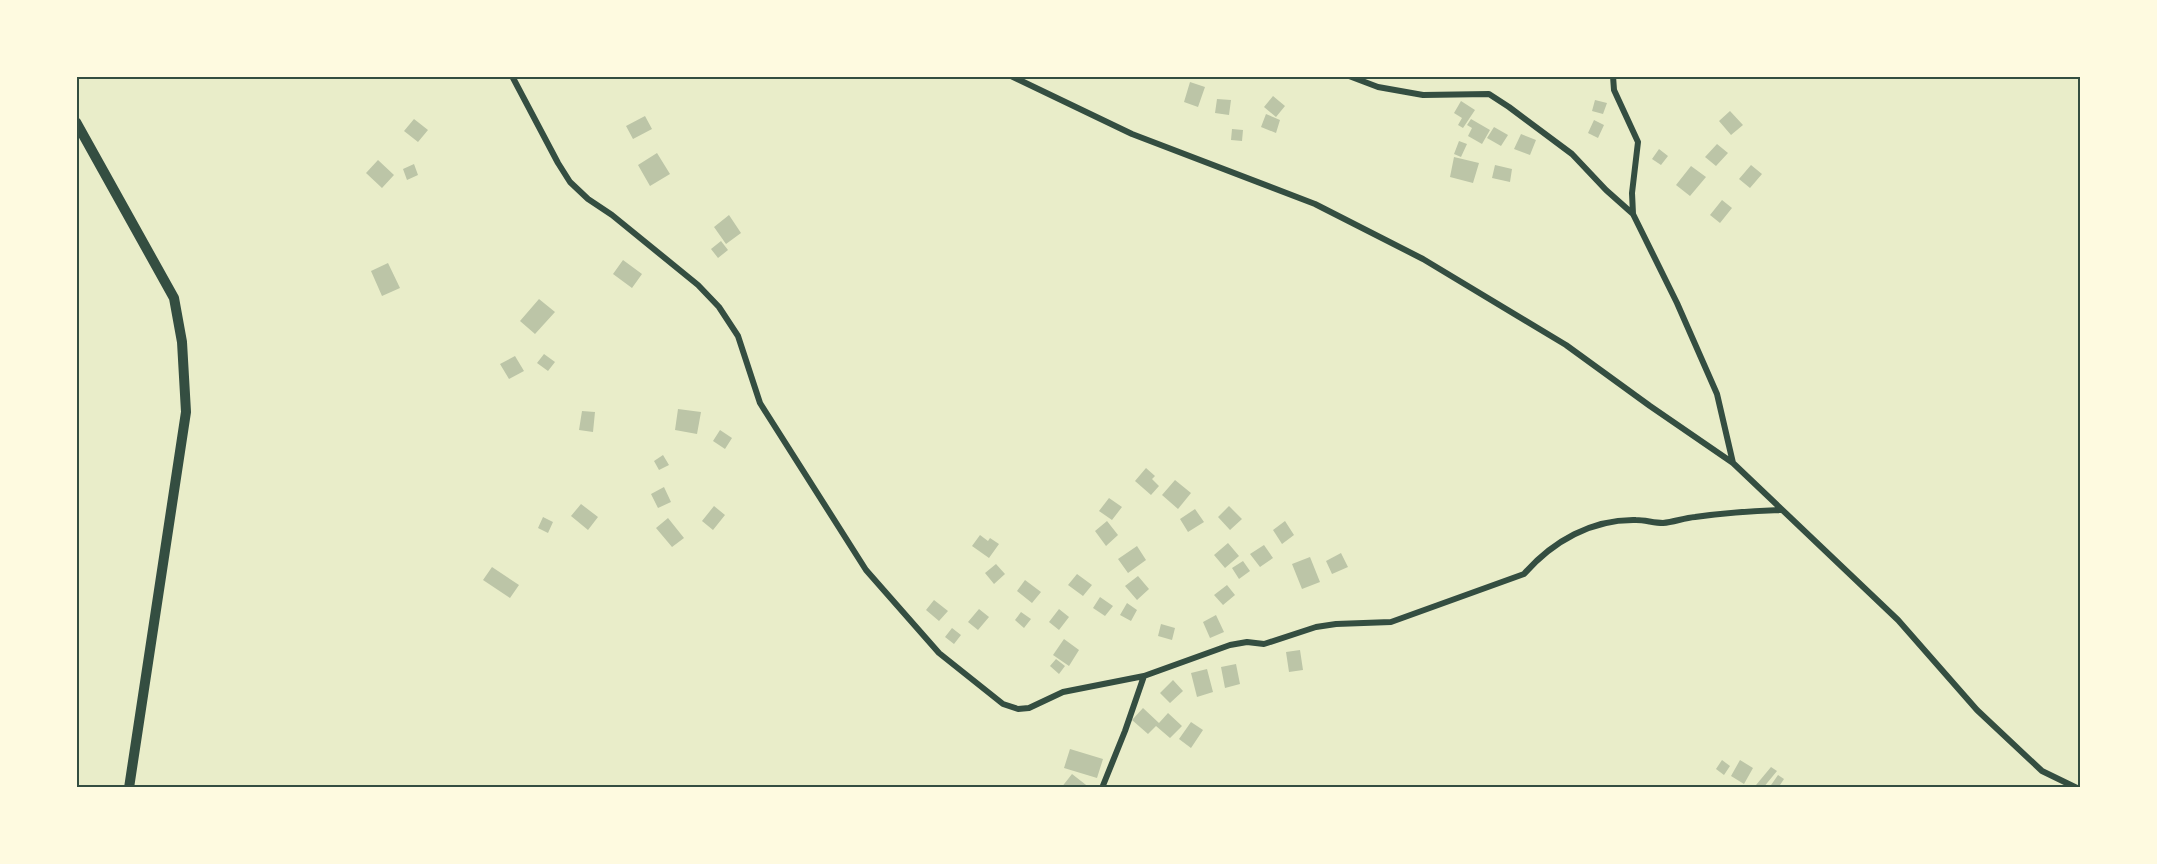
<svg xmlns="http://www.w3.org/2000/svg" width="2157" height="864" viewBox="0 0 2157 864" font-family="Cabin,sans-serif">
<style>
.building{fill:#bcc5a7}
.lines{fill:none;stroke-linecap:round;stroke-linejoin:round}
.minor{stroke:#344e41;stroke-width:6}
.secondary{stroke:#344e41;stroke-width:10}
.neatline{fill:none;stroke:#344e41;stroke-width:2}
</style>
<rect width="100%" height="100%" fill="#e9edc9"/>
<path class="building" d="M1190,82L1205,87L1198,107L1184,102Z
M1273,96L1285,106L1276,117L1264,107Z
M1217,99L1231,100L1229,115L1215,113Z
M1595,100L1607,103L1603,114L1592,111Z
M1461,101L1475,110L1463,128L1458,125L1462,118L1454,113Z
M1730,111L1743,125L1731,135L1719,121Z
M1266,114L1280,120L1276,133L1261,127Z
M645,116L652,129L633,139L626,126Z
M414,119L428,130L418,142L404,131Z
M1471,119L1490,130L1482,144L1468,136L1472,128L1467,125Z
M1594,120L1604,125L1598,138L1588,133Z
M1494,127L1508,135L1501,146L1487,138Z
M1232,129L1243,130L1242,141L1231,140Z
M1521,134L1536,140L1530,155L1514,149Z
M1459,141L1467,144L1461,157L1454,154Z
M1717,144L1728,153L1716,166L1705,157Z
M1659,149L1668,156L1661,165L1652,159Z
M657,153L670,174L650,186L638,165Z
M1454,157L1479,163L1473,183L1450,177Z
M378,160L394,175L382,188L366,173Z
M414,164L418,175L407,180L403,169Z
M1495,165L1512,169L1510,182L1492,178Z
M1751,165L1762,174L1750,188L1739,179Z
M1691,166L1706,177L1690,196L1676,185Z
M1722,200L1732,208L1720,223L1710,215Z
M729,215L741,233L726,244L714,227Z
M721,241L728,250L718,258L711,249Z
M623,260L642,274L632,288L613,274Z
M388,263L400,288L382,296L371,271Z
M539,299L555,312L535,334L520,321Z
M544,354L555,362L548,371L537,363Z
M515,356L524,371L509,379L500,364Z
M678,409L701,412L697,434L675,430Z
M582,411L595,412L593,432L579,430Z
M720,430L732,438L725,449L713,441Z
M663,455L669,465L659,470L654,461Z
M1146,468L1155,476L1152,479L1159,486L1151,495L1135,481Z
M1175,480L1191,493L1178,509L1162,495Z
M664,487L671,502L658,508L651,494Z
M1109,498L1122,507L1112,520L1099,511Z
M581,504L598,517L588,530L571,516Z
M714,506L725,515L713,530L702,521Z
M1229,506L1242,519L1230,530L1218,517Z
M1195,509L1204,522L1188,532L1180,519Z
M543,517L553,522L548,533L538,528Z
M668,518L684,538L672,547L656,528Z
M1107,521L1118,535L1106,546L1095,531Z
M1285,521L1294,535L1282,544L1273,530Z
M980,535L988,541L990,538L999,544L989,558L972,546Z
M1228,543L1239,556L1225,568L1214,555Z
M1264,545L1273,558L1260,567L1250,554Z
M1137,546L1146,560L1128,573L1118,559Z
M1341,553L1348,567L1332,574L1326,561Z
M1310,557L1320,582L1302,589L1292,564Z
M1243,561L1250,571L1239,579L1232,568Z
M996,564L1005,574L994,584L985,573Z
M492,567L519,585L510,598L483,580Z
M1077,574L1092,585L1083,596L1068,585Z
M1138,576L1149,589L1137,600L1125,586Z
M1025,580L1041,592L1032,603L1017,591Z
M1227,585L1235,595L1223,605L1214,595Z
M1100,597L1113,606L1105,616L1093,608Z
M934,600L948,611L939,621L926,610Z
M1127,603L1137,610L1131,621L1120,615Z
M979,609L989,617L978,630L968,622Z
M1059,609L1069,617L1059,630L1049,622Z
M1021,612L1031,619L1024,628L1015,620Z
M1216,615L1224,632L1210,638L1203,622Z
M1161,624L1175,628L1172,640L1158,636Z
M952,628L961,635L954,644L945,637Z
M1064,639L1079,650L1069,666L1053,655Z
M1300,650L1303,670L1289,672L1286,652Z
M1056,659L1065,666L1059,674L1050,666Z
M1236,664L1240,684L1225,688L1221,667Z
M1207,669L1213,692L1197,697L1191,673Z
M1173,680L1183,691L1170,703L1160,693Z
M1143,708L1159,723L1168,713L1182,726L1170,738L1156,726L1148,734L1132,720Z
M1191,722L1203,730L1191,748L1179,739Z
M1070,749L1103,759L1097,778L1064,768Z
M1722,760L1730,766L1724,775L1716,769Z
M1740,760L1753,768L1744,784L1731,776Z
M1771,767L1777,771L1763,788H1760L1756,785Z
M1072,774L1090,788H1061Z
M1778,775L1784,779L1778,788H1769Z"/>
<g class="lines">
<path class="minor" d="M512,76L558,163L570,182L588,199L612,215L698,285L719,307L738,336L760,403L866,570L939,653L1003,704L1018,709L1029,708L1063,692L1144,676L1230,645L1247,642L1264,644L1316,627L1336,624L1391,622L1524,574C1553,541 1592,519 1636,520C1645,520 1654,523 1663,523C1674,522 1684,518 1695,517C1724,513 1752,511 1781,510
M1011,76L1132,134L1315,204L1423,259L1566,345L1650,406L1733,463L1898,620L1977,710L2042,771L2077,788
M1349,76L1378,87L1423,95L1489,94L1509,107L1572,154L1606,190L1633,214
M1613,76L1614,90L1638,142L1632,193L1633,214L1677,303L1717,394L1733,463
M1102,788L1125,731L1144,676"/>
<path class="secondary" d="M76,122L174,298L182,342L186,412L129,788"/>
</g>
<rect width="2157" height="864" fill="none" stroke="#fefae0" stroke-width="156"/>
<rect x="78" y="78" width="2001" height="708" class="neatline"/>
</svg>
